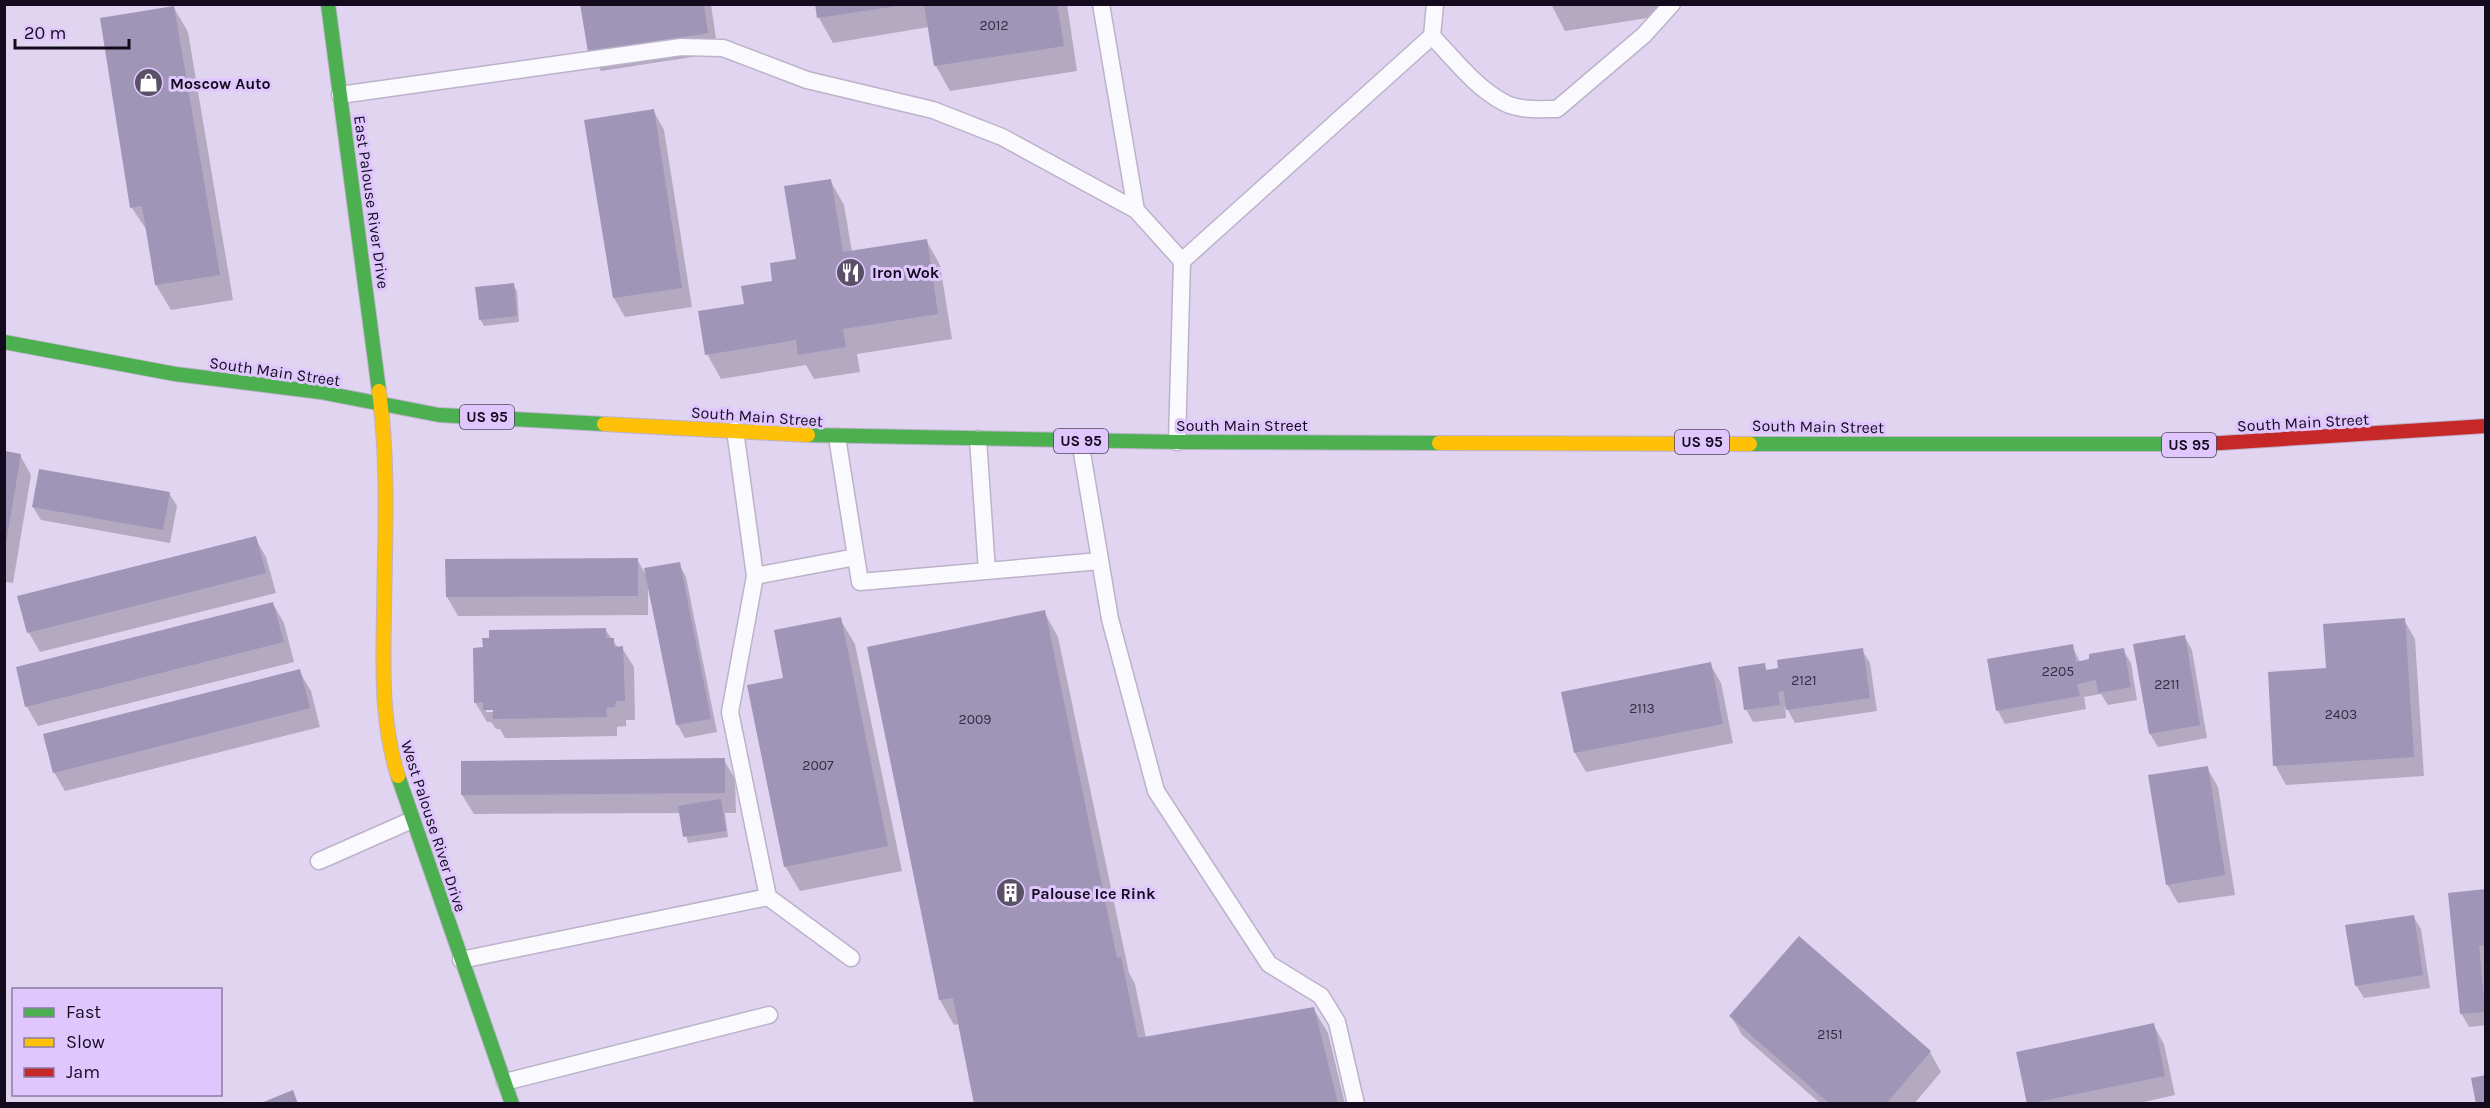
<svg xmlns="http://www.w3.org/2000/svg" width="2490" height="1108" viewBox="0 0 2490 1108" font-family="Karla,sans-serif">
<style>
.shadow{fill:#0003;fill-rule:evenodd}
.building{fill:#9e95b7}
.lines{fill:none;stroke-linecap:round;stroke-linejoin:round}
.lane-casing{stroke:#bcb2c9;stroke-width:19}
.fast-casing{stroke:#bcb2c9;stroke-width:16}
.slow-casing{stroke:#bcb2c9;stroke-width:16}
.jam-casing{stroke:#bcb2c9;stroke-width:16}
.lane{stroke:#faf9fd;stroke-width:16}
.fast{stroke:#4caf50;stroke-width:14}
.slow{stroke:#ffc107;stroke-width:14}
.jam{stroke:#c62828;stroke-width:14}
.labels{text-anchor:middle;stroke-width:6;stroke-linejoin:round;paint-order:stroke}
.number-label{font-size:14px;fill:#362d44}
.shield{fill:#dfc7fe;stroke:#504360;stroke-width:1.5}
.shield-label{font-size:15px;font-weight:bold;fill:#130a1d}
.poi-label{font-size:16px;font-weight:bold;fill:#130a1d;stroke:#dfc7fe;text-anchor:start}
.street-label{font-size:16px;fill:#130a1d;stroke:#dfc7fe}
</style>
<rect width="100%" height="100%" fill="#e0d4f1"/>
<path class="shadow" d="M582,4H711L718,53L601,71L589,52Z
M817,4H1067L1077,71L950,91L936,66L929,27L833,43L819,18Z
M1551,4H1658L1660,16L1565,31Z
M174,8L188,32L233,300L171,310L156,285L148,232L132,208L102,19Z
M653,110L664,130L692,307L625,317L614,298L586,121Z
M830,180L844,205L852,252L926,240L940,265L952,339L857,354L860,372L814,379L806,365L721,379L707,354L746,305L797,260Z
M513,285L517,291L519,322L484,326L480,319Z
M4,453L20,455L31,475L13,583L6,582L4,592Z
M169,493L177,506L170,543L41,520L33,507Z
M255,538L266,557L276,593L40,652L29,633L19,597Z
M637,559L647,577L679,564L686,577L717,732L685,738L677,724L648,587V615L458,616L447,597Z
M273,604L284,623L294,662L38,726L27,707L18,668Z
M1044,612L1058,637L1129,973L1135,984L1146,1038L1313,1008L1328,1033L1345,1104H976L959,1024L954,1025L940,1000Z
M840,619L855,644L902,871L800,891L785,866V679Z
M2404,620L2415,639L2424,776L2286,785L2275,765L2328,669Z
M605,629L618,648H622L634,667L635,720H626V726L617,727V736L505,738L500,729H496L491,722H487L475,702ZM486,709H500V712H486Z
M2184,636L2192,650L2207,738L2158,747L2150,734Z
M2072,646L2080,662L2123,650L2131,663L2137,700L2108,705L2101,694L2084,697L2086,709L2005,724L1998,711Z
M1862,650L1870,663L1877,711L1795,723L1785,705L1786,718L1753,722L1746,709L1764,665L1768,672Z
M1710,664L1721,683L1733,743L1586,772L1575,753Z
M299,671L311,691L320,727L65,791L54,772Z
M724,760L735,779L736,813H725L728,837L688,843L681,813L474,814L462,795V762Z
M2207,768L2218,787L2235,895L2178,903L2167,884Z
M2486,891V1025L2469,1027L2461,1013Z
M2413,916L2421,929L2430,988L2364,998L2356,985Z
M1799,938L1930,1052L1941,1072L1914,1104H1821L1742,1035L1731,1016Z
M2153,1024L2164,1044L2175,1095L2135,1104H2028Z"/>
<path class="building" d="M580,4H704L708,33L588,52Z
M815,4H896L897,6L817,18Z
M924,4H1057L1064,46L934,66Z
M174,6L220,275L155,285L142,206L130,208L100,18Z
M654,109L682,288L613,298L584,120Z
M831,179L843,252L927,239L938,314L843,329L846,347L798,355L796,340L705,355L698,311L744,304L741,286L772,281L770,263L796,259L784,186Z
M514,283L517,316L479,320L475,287Z
M5,451L21,454L6,543H5Z
M39,469L170,492L163,530L32,507Z
M256,536L266,573L27,633L17,596Z
M638,558V596L446,597L445,559Z
M680,562L711,719L676,725L644,568Z
M273,602L284,642L25,707L16,667Z
M1045,610L1117,958L1121,957L1138,1038L1314,1007L1338,1104H974L953,998L939,1000L867,647Z
M841,617L888,846L784,867L747,685L783,678L774,630Z
M2405,618L2414,757L2273,766L2268,672L2326,668L2323,624Z
M606,628V638H614V647L623,646L625,701H616L615,707L606,708L607,717L493,719V710H483V702L474,703L473,648L483,647L482,638H489V630Z
M2185,635L2200,725L2149,734L2133,644Z
M2073,644L2076,662L2089,659V654L2124,648L2131,687L2098,693L2096,680L2077,684L2080,696L1996,711L1987,659Z
M1863,648L1870,698L1786,710L1784,691L1778,692L1780,705L1744,710L1738,667L1765,663L1766,670L1778,668L1777,660Z
M1711,662L1723,724L1574,753L1561,692Z
M300,669L310,708L53,773L43,734Z
M725,758V793L461,795V761Z
M2208,766L2225,875L2166,885L2148,775Z
M721,799L726,831L683,837L678,806Z
M2486,889V945L2479,946L2485,1012L2460,1014L2448,893Z
M2414,915L2423,975L2355,986L2345,925Z
M1799,936L1931,1051L1886,1104H1830L1729,1016Z
M2154,1023L2165,1076L2027,1104L2016,1052Z
M2486,1075V1104H2476L2471,1078Z
M293,1090L298,1104H261V1103Z"/>
<g class="lines">
<defs>
<path id="lane" d="M1101,4L1136,210L1182,261L1177,442
M1432,36C1453,58 1475,87 1503,102C1519,111 1540,109 1557,109L1644,35L1672,4
M340,95L681,47L723,48L807,80L933,110L1002,137L1136,210
M1182,261L1432,36L1435,4
M735,430L755,576L856,557
M837,437L860,582L1100,561
M978,439L987,571
M1080,441L1110,619L1156,791L1269,964L1321,996L1337,1022L1356,1104
M319,861L412,820
M768,897L851,958
M461,960L768,897L730,712L755,576
M505,1082L769,1015"/>
<path id="fast" d="M328,4L379,391
M4,342L175,374L320,392L439,415L604,424
M808,435L1177,442L1439,443
M1750,444H2205
M398,776L512,1104"/>
<path id="slow" d="M379,391C389,464 385,538 384,612C383,667 381,723 398,776
M604,424L808,435
M1439,443L1750,444"/>
<path id="jam" d="M2205,444L2486,426"/>
</defs>
<use href="#lane" class="lane-casing"/>
<use href="#fast" class="fast-casing"/>
<use href="#slow" class="slow-casing"/>
<use href="#jam" class="jam-casing"/>
<use href="#lane" class="lane"/>
<use href="#fast" class="fast"/>
<use href="#slow" class="slow"/>
<use href="#jam" class="jam"/>
</g>
<defs>
<symbol id="shop-disc" viewBox="-11 -11 22 22"><circle r="9.5" fill="#5b5167" stroke="#dfc7fe"/><path d="M-5-2.5h2.3a2.7 3.5 0 0 1 5.4 0H5L5.5 6h-11ZM-1.5-2.5h3a1.5 2.3 0 0 0-3 0Z" fill="#fff"/></symbol>
<symbol id="restaurant-disc" viewBox="-11 -11 22 22"><circle r="9.5" fill="#5b5167" stroke="#dfc7fe"/><path d="M-5-6h1v4h1v-4h1v4h1v-4h1v5L-1.5 .5V6h-2V.5L-5-1ZM5-6V6H3V1.5H1.5Q1.5-4 5-6Z" fill="#fff"/></symbol>
<symbol id="building-disc" viewBox="-11 -11 22 22"><circle r="9.5" fill="#5b5167" stroke="#dfc7fe"/><path d="M-4-6H4V6H1V3H-1V6H-4ZM-2.5-4.3h1.7v1.8h-1.7ZM.8-4.3h1.7v1.8H.8ZM-2.5-1h1.7V.8h-1.7ZM.8-1h1.7V.8H.8Z" fill="#fff"/></symbol>
</defs>
<g fill-rule="evenodd">
<use href="#shop-disc" x="132" y="66" width="33" height="33"/>
<use href="#restaurant-disc" x="834" y="256" width="33" height="33"/>
<use href="#building-disc" x="994" y="876" width="33" height="33"/>
</g>
<g class="labels">
<g class="number-label">
<text x="994" y="30">2012</text>
<text x="2058" y="676">2205</text>
<text x="1804" y="685">2121</text>
<text x="2167" y="689">2211</text>
<text x="1642" y="713">2113</text>
<text x="2341" y="719">2403</text>
<text x="975" y="724">2009</text>
<text x="818" y="770">2007</text>
<text x="1830" y="1039">2151</text>
</g>
<g class="shield">
<rect x="460" y="405" width="54" height="24" rx="4.5"/>
<rect x="1054" y="429" width="54" height="24" rx="4.5"/>
<rect x="1675" y="430" width="54" height="24" rx="4.5"/>
<rect x="2162" y="433" width="54" height="24" rx="4.5"/>
</g>
<g class="shield-label">
<text x="487" y="422">US 95</text>
<text x="1081" y="446">US 95</text>
<text x="1702" y="447">US 95</text>
<text x="2189" y="450">US 95</text>
</g>
<g class="poi-label">
<text x="170" y="89">Moscow Auto</text>
<text x="872" y="278">Iron Wok</text>
<text x="1031" y="899">Palouse Ice Rink</text>
</g>
<g class="street-label">
<text transform="translate(372 202) rotate(82)" y="6">East Palouse River Drive</text>
<text transform="translate(275 371) rotate(8)" y="6">South Main Street</text>
<text transform="translate(757 416) rotate(4)" y="6">South Main Street</text>
<text transform="translate(2303 422) rotate(-3)" y="6">South Main Street</text>
<text x="1242" y="431">South Main Street</text>
<text transform="translate(1818 426) rotate(1)" y="6">South Main Street</text>
<text transform="translate(434 826) rotate(72)" y="6">West Palouse River Drive</text>
</g>
</g>
<rect width="2490" height="1108" fill="none" stroke="#130a1d" stroke-width="12"/>
<rect x="12" y="988" width="210" height="108" fill="#dfc7fe" stroke="#8d7ba4" stroke-width="1.5"/>
<rect x="24" y="1008" width="30" height="9" fill="#4caf50" stroke="#8d7ba4" stroke-width="1.5"/>
<text x="66" y="1018" font-size="18" fill="#130a1d">Fast</text>
<rect x="24" y="1038" width="30" height="9" fill="#ffc107" stroke="#8d7ba4" stroke-width="1.5"/>
<text x="66" y="1048" font-size="18" fill="#130a1d">Slow</text>
<rect x="24" y="1068" width="30" height="9" fill="#c62828" stroke="#8d7ba4" stroke-width="1.5"/>
<text x="66" y="1078" font-size="18" fill="#130a1d">Jam</text>
<path d="M15 39v9h114v-9" fill="none" stroke="#130a1d" stroke-width="3"/>
<text x="24" y="39" font-size="18" fill="#130a1d" stroke="#dfc7fe" stroke-width="4.5" paint-order="stroke">20 m</text>
</svg>
